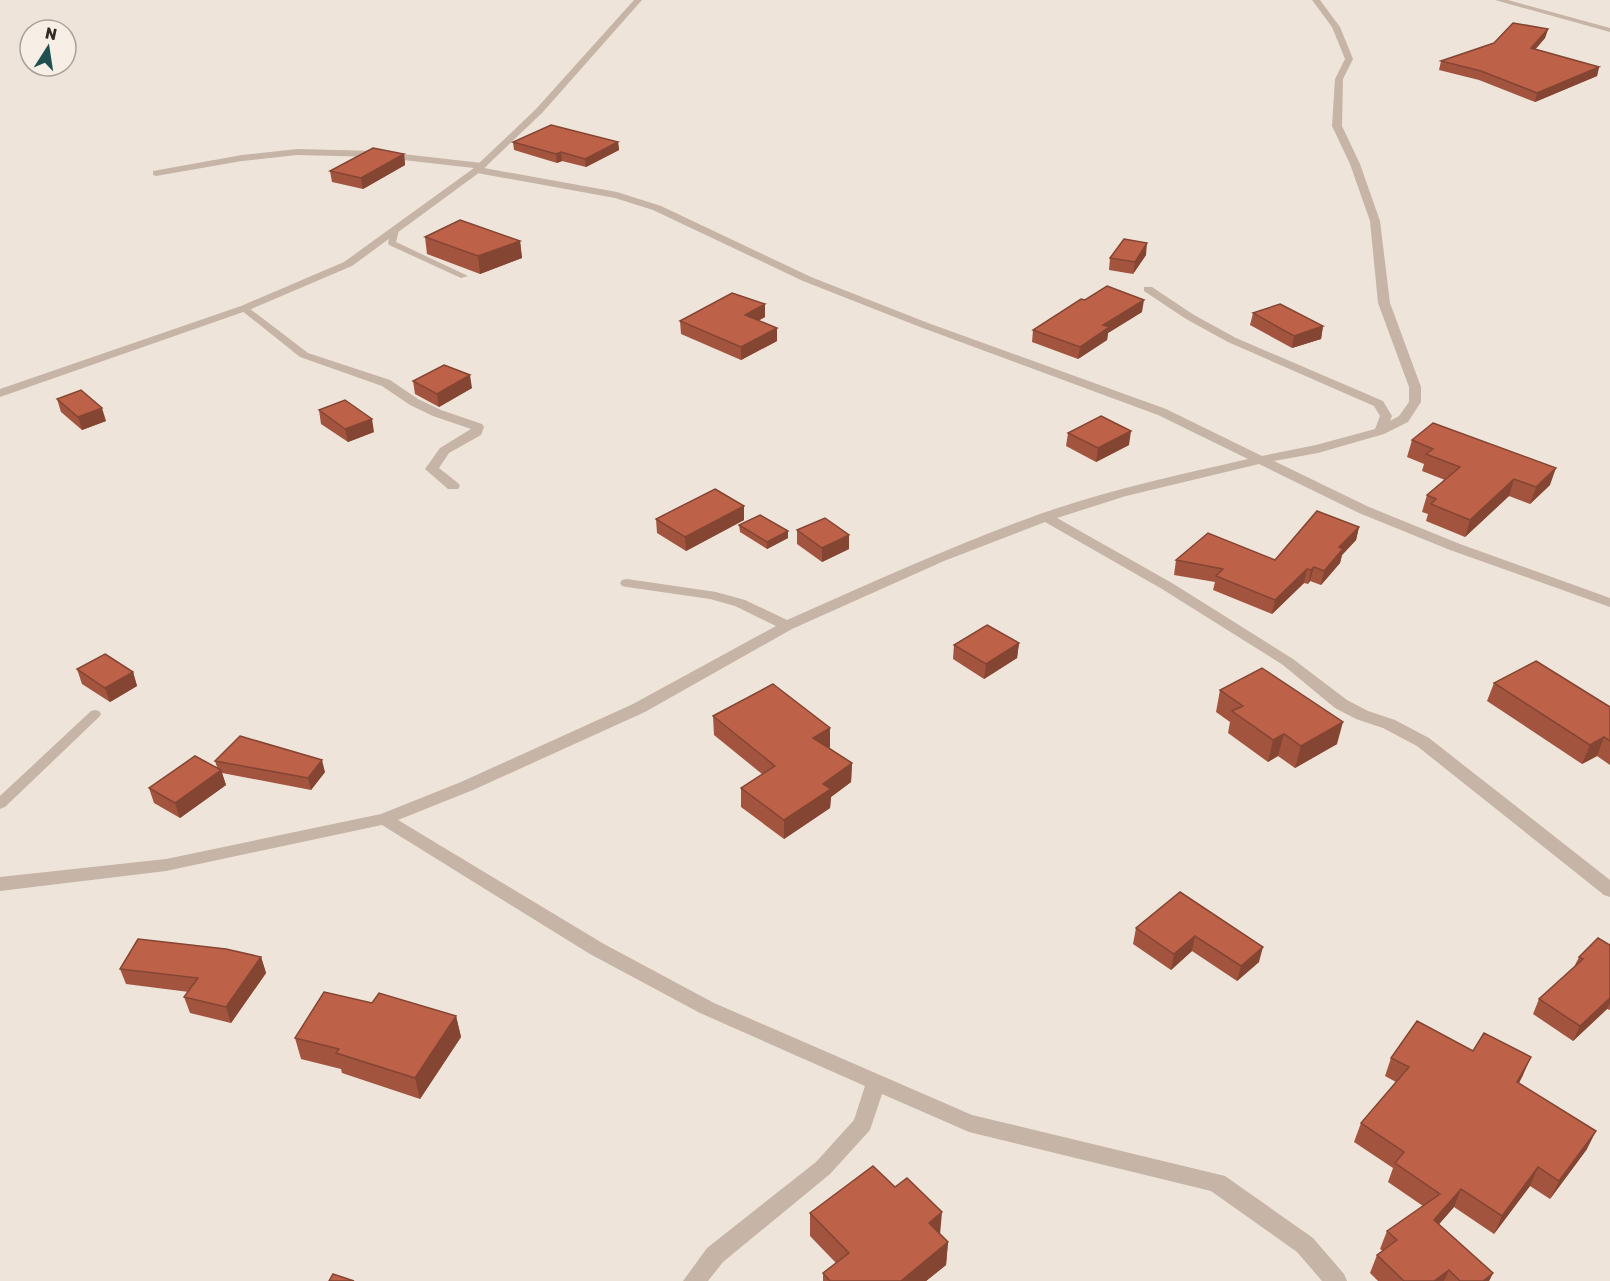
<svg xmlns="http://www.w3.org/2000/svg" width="1610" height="1281" viewBox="0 0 1610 1281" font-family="Rubik,sans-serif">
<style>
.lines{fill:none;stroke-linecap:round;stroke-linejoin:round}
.service{fill:#c6b4a6;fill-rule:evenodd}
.minor{fill:#c6b4a6;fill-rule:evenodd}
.tertiary{fill:#c6b4a6;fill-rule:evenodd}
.wall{fill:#a3543f}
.shaded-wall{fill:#844533}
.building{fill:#bd6249;stroke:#844533;stroke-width:1.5}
</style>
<rect width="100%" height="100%" fill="#efe4d9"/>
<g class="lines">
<path class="service" d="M392,228L399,230L396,242L468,276L461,278L389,245L388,243Z
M95,710L99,711L101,714L99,717L5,807L0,809V796L91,711Z"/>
<path class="minor" d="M1312,0H1320L1340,27L1353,59L1343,79L1342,126L1360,164L1380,221L1390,303L1421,387V402L1408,422L1384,434L1318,453L1274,461L1369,507L1460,544L1610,598V607L1450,550L1359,513L1259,464L1126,496L1057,518L1172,583L1293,659L1347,700L1368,711L1395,720L1429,738L1610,880V897L1604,895L1417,746L1383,728L1356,719L1335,708L1283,665L1162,589L1045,522L944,561L792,629L645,712L473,790L398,820L604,944L714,1003L972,1115L1225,1176L1313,1238L1344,1274L1347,1281H1322L1297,1252L1211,1191L969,1132L882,1094L870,1130L830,1174L723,1262L708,1281H683L707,1248L816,1162L854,1120L865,1086L700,1013L590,954L382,825L166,871L0,891V877L166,859L381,814L461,782L633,704L776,626L735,606L710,599L627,587L622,586L620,583L622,580L627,579L716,592L745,600L787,620C871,583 954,545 1040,514C1108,490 1178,475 1248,459L1158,415L920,327L803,281L653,210L615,198L477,173L472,170L474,168L376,157L297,155L242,161L156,176L153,175V171L242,155L297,149L376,151L482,163L487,166L484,168L617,192L661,206L811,277L928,323L1166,409L1262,456L1316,445L1375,429L1380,416L1374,406L1228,342L1186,319L1144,291V287H1152L1194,315L1236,338L1383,401L1392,416L1390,421L1399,416L1409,402V387L1378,303L1370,221L1350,164L1332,126L1335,79L1345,59L1332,27Z
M1495,0H1508L1610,28V32Z
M245,305L308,353L390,380L418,399L441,410L482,424L484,427L481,435L449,453L439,468L458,483L460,486L458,489H448L425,469L440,448L471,429L433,416L410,405L382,386L300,357L241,310L239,308Z"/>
<path class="tertiary" d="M634,0H642L542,113L480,172L352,266L249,310L0,397V389L241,306L344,262L474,168L536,109Z"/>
</g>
<path class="wall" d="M1548,29L1545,38L1535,50L1599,67L1597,76L1535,102L1479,80L1439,70L1441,61Z
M513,142H618L619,150L586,167L562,161L557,163L514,150Z
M404,154L405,165L363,189L332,182L330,171Z
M425,237L520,241L522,258L480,274L427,254Z
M1146,255L1133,274L1109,270L1110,258Z
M1085,300L1142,312L1108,333L1107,340L1078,359L1032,342L1033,330Z
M1253,313L1323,326L1321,339L1292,348L1250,325Z
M765,317L758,321L777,328V341L741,360L681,334L680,321Z
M413,381L472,388L439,407L415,394Z
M57,399L106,421L82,430L61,412Z
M319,410L374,432L348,442L321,424Z
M1068,433L1129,445L1096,462L1066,446Z
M1412,440L1550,485L1530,504L1509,496L1465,537L1426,521L1428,514L1422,512L1427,495L1445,480L1422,471L1424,464L1407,457Z
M744,506V520L686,551L657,533L656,519Z
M739,525L788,538L767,549L740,532Z
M1359,527L1356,540L1342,555L1340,563L1321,585L1310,581L1308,584L1304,583L1272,614L1213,590L1215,582L1174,575L1176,560H1275Z
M797,530L849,549L822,562L797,544Z
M1019,643L1017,658L984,679L953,659L954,645Z
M77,669L133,672L137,686L110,702L82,684Z
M1494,683L1610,707V765L1597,756L1582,764L1487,701Z
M1220,690L1337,744L1295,768L1278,756L1268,762L1228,733L1230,722L1216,712Z
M713,716L830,747L829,748L852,763L851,782L831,797L830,808L784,839L741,807V788L762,774L714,735Z
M215,761L325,772L311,790L222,773L226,785L180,818L154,803L149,788L217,767Z
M1180,892L1259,962L1237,981L1192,951L1171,970L1133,944L1136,928Z
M1610,945V1010L1607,1009L1573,1041L1533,1014L1539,999L1574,967L1579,957Z
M261,957L266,973L231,1023L190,1013L184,997L189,992L126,984L120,969Z
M372,1003L456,1016L461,1037L420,1099L342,1073L341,1069L301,1059L295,1038Z
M1473,1051L1523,1075L1519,1083L1587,1149L1550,1199L1530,1186L1494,1234L1454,1207L1439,1224L1493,1273L1489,1281H1378L1370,1273L1377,1255L1383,1251L1380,1249L1387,1231L1423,1206L1388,1182L1393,1168L1354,1142L1361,1123L1396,1082L1385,1076L1391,1058Z
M810,1213L940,1234L948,1242L946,1265L926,1281H823V1273L836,1263L810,1236Z"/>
<path class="shaded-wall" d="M1548,29L1545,38L1528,57L1531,48Z
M1599,67L1597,76L1535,102L1537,93Z
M618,142L619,150L586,167L585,159Z
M561,152L562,161L557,163L556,154Z
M404,154L405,165L363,189L361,178Z
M520,241L522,258L480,274L478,256Z
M1147,243L1146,255L1133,274L1135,262Z
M1144,300L1142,312L1108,333L1107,340L1078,359L1080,347L1103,325Z
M765,304V317L745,328V315Z
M1323,326L1321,339L1292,348L1294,336Z
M777,328V341L741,360V347Z
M470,375L472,388L439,407L437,394Z
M102,408L106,421L82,430L78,417Z
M372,419L374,432L348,442L345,429Z
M1131,431L1129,445L1096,462L1098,448Z
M1556,468L1550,485L1530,504L1536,487Z
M1514,479L1509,496L1465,537L1470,520Z
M744,506V520L686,551L685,537Z
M1359,527L1356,540L1342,555L1340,563L1321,585L1324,571L1339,547Z
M788,531V538L767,549V542Z
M849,535V549L822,562V548Z
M1314,567L1310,581L1308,584L1311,570Z
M1307,569L1304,583L1272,614L1275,600Z
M1019,643L1017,658L984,679L986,664Z
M133,672L137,686L110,702L105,688Z
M1343,722L1337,744L1295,768L1301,746Z
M830,728V747L813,757V738Z
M1284,734L1278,756L1268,762L1273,740Z
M1604,737L1597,756L1582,764L1590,745Z
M322,760L325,772L311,790L308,778Z
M852,763L851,782L831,797L830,808L784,839V820L823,784Z
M221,770L226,785L180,818L175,803Z
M1195,936L1192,951L1171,970L1174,954Z
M1263,947L1259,962L1237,981L1241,966Z
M261,957L266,973L231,1023L226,1007Z
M1610,998V1003L1607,1009L1573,1041L1580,1026Z
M456,1016L461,1037L420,1099L415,1078Z
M1531,1057L1523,1075L1509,1101L1517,1082Z
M1596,1131L1587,1149L1550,1199L1559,1181Z
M1538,1167L1530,1186L1494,1234L1502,1216Z
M1461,1189L1454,1207L1427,1238L1434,1220Z
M942,1212L940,1235L929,1223Z
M948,1242L946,1265L926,1281H901Z
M1449,1270L1444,1281H1434Z
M1493,1273L1489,1281H1483Z"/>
<path class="building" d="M1513,23L1548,29L1531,48L1599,67L1537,93L1481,71L1441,61L1494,43Z
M551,125L618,142L585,159L561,152L556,154L513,142Z
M373,148L404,154L361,178L330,171Z
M460,220L520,241L478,256L425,237Z
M1124,239L1147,243L1135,262L1110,258Z
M1107,286L1144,300L1103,325L1109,327L1080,347L1033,330L1081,299L1085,300Z
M732,293L765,304L745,315L777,328L741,347L680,321Z
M1280,304L1323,326L1294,336L1253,313Z
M444,365L470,375L437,394L413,381Z
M81,390L102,408L78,417L57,399Z
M345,400L372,419L345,429L319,410Z
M1101,416L1131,431L1098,448L1068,433Z
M1433,423L1556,468L1536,487L1514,479L1470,520L1431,504L1436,499L1427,495L1460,467L1426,454L1433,449L1412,440Z
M715,489L744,506L685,537L656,519Z
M1317,511L1359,527L1339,547L1343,549L1324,571L1314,567L1311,570L1307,569L1275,600L1216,576L1223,569L1176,560L1208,533L1275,560Z
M760,515L788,531L767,542L739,525Z
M825,518L849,535L822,548L797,530Z
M987,625L1019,643L986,664L954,645Z
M105,654L133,672L105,688L77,669Z
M1536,661L1610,707V741L1604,737L1590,745L1494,683Z
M1262,668L1343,722L1301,746L1284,734L1273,740L1232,711L1243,706L1220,690Z
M773,684L830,728L813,738L852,763L823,784L831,789L784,820L741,788L775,766L713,716Z
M240,736L322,760L308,778L215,761Z
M195,756L221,770L175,803L149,788Z
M1180,892L1263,947L1241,966L1195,936L1174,954L1136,928Z
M1598,938L1610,945V998L1580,1026L1539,999L1583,959L1579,957Z
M138,939L226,949L261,957L226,1007L184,997L198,978L120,969Z
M324,992L372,1003L379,993L456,1016L415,1078L336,1053L339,1049L295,1038Z
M1417,1021L1473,1051L1484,1033L1531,1057L1517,1082L1596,1131L1559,1181L1538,1167L1502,1216L1461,1189L1434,1220L1493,1273L1483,1281H1460L1449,1270L1434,1281H1404L1377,1255L1397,1240L1387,1231L1440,1194L1395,1163L1404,1152L1361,1123L1409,1067L1391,1058Z
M873,1166L895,1187L907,1178L942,1212L929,1223L948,1242L901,1281H830L823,1273L849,1253L810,1213Z
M333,1274L354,1281H329Z"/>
<g transform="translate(48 48) rotate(12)"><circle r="28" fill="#f7eee5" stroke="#a9a099" stroke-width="1.5"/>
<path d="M0-4.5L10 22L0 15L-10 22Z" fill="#1f4f51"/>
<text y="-9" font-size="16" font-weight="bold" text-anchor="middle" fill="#332a26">N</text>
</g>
</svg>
